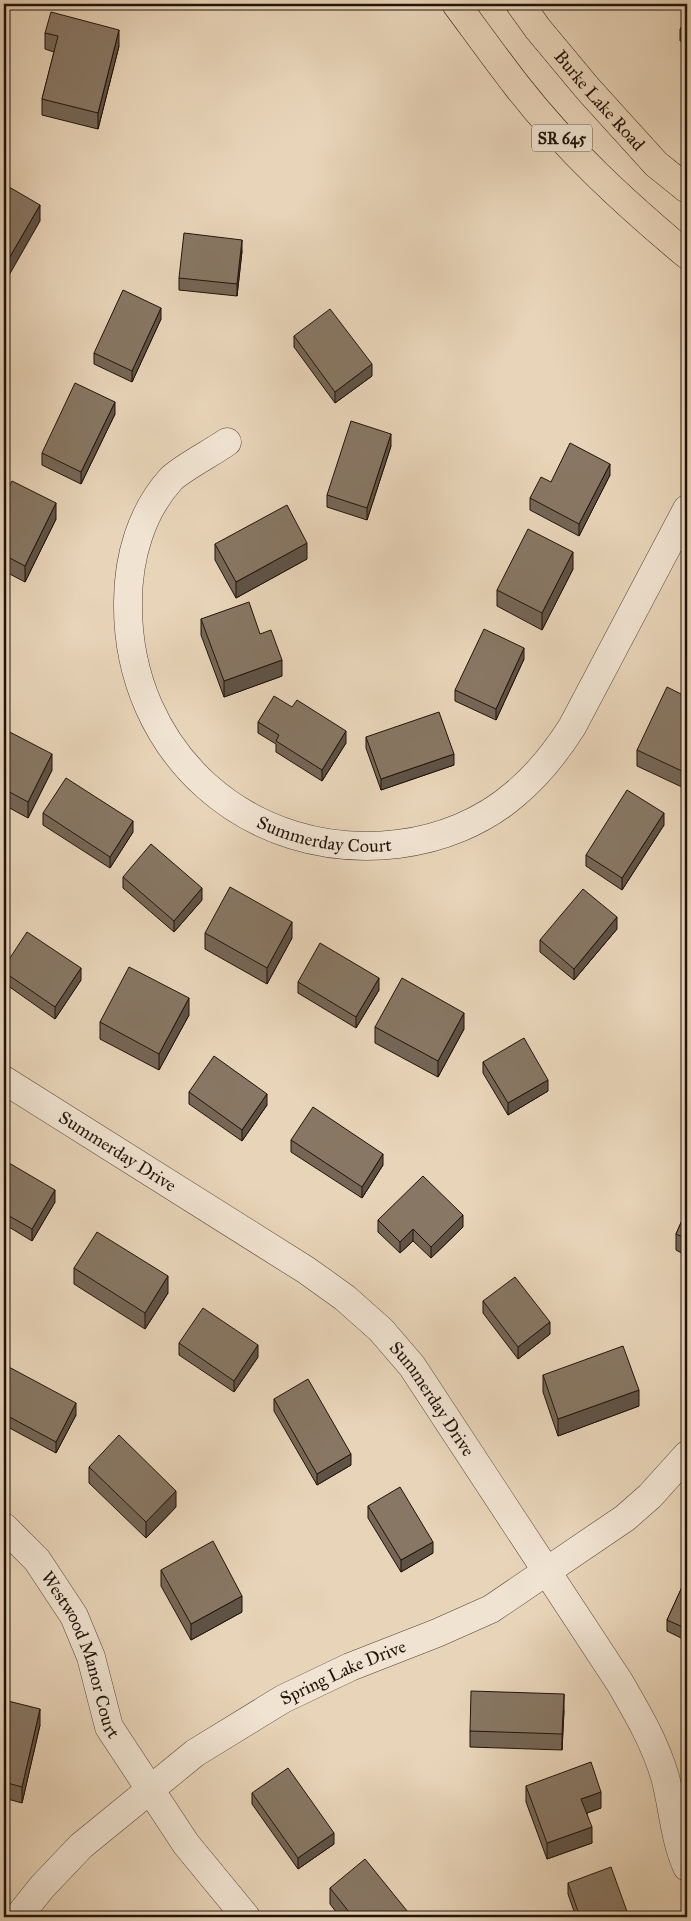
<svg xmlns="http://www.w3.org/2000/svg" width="691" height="1921" viewBox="0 0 691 1921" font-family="'IM FELL Great Primer',serif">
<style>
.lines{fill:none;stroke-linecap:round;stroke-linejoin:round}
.minor-casing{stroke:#534336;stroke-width:29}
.major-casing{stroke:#21130a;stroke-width:29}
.minor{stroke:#f0e3d1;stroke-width:28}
.major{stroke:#e8d4b8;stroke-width:28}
.wall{fill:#756656;stroke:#21130a}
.shaded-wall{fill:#5f5346;stroke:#21130a}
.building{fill:#887764;stroke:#21130a}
.labels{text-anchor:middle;stroke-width:4.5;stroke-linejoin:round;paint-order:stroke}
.shield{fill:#f0e3d1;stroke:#5f5146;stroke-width:1}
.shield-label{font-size:16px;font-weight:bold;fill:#21130a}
.street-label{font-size:18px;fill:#21130a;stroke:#f0e3d1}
</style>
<rect width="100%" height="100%" fill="#e8d4b8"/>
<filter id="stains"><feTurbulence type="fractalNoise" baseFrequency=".004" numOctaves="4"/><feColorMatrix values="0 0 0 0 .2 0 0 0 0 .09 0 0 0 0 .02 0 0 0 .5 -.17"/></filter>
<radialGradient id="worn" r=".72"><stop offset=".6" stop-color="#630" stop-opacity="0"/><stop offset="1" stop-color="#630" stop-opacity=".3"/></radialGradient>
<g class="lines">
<defs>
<g id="minor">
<path id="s1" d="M227,442C213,452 182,468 171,479C141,512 128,558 128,602C126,752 249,862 398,844C440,839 483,822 515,794C538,775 556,752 572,727L687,509"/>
<path id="s2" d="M4,1080L306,1270L345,1298L381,1330L412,1366L620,1683C638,1714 655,1743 665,1777C673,1806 674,1838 687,1867"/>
<path id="s3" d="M4,1527L37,1560L74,1616L91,1657L109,1727L186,1844L246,1917"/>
<path id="s4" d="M18,1917L42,1887L81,1846L195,1753L283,1699L350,1667L437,1633L491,1609L625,1518L650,1496L687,1455"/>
</g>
<g id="major">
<path d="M456,4C476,31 496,59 517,86C567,150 626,204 687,255"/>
<path id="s5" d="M520,4L538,29L588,89L656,164L687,189"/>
</g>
</defs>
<use href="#minor" class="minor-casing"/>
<use href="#major" class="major-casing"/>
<use href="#minor" class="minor"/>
<use href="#major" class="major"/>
</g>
<path class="wall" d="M687,14V44L680,41V30Z
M45,33L119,46L98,129L42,115V99L54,52L45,49Z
M242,251L237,296L179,290V278Z
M161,319L132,382L94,364V353Z
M294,336L372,376L335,403L294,347Z
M115,414L81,484L42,465V453Z
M391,446L367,520L327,507V495Z
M610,475L579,536L530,510V498L551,482Z
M4,497L56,519L25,582L4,571Z
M215,544L307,559L236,598L215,560Z
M573,569L542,630L497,606V590Z
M201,619L260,634L282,676L224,697L201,635Z
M687,655V669H686V657Z
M524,659L496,720L455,701V690Z
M687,697V782L684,788L637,766V750Z
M258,722L346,743L322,781L276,752V744L258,733Z
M4,729L52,770L28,818L4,805Z
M366,737L454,765L381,790L366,748Z
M43,813L133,832L110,868L43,825Z
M664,825L622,890L586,866V855Z
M123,877L202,900L174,932L123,888Z
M617,929L574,980L540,952V940Z
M205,933L292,938L267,984L205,949Z
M4,967L81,980L55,1019L4,983Z
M298,982L379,990L356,1028L298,993Z
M189,1015L159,1070L100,1039V1022Z
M375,1027L464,1029L438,1077L375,1043Z
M483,1062L548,1091L508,1115L483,1073Z
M189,1092L267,1105L242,1141L189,1104Z
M291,1140L383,1165L362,1198L291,1152Z
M4,1160L55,1202L32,1241L4,1224Z
M687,1209V1256L676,1250V1234Z
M378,1220L463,1227L431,1258L413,1241L400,1253L378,1232Z
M74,1268L168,1293L145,1329L74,1284Z
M483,1301L550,1334L518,1359L483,1313Z
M179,1343L258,1357L234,1392L179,1355Z
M4,1372L76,1415L56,1453L4,1425Z
M543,1375L639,1406L558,1436L543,1392Z
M274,1399L351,1465L317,1485L274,1411Z
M89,1467L176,1507L146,1538L89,1483Z
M368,1506L433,1553L401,1572L368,1518Z
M161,1570L242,1612L191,1640L161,1586Z
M687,1576V1641L667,1631V1620Z
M4,1700L40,1725L22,1803L4,1798Z
M564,1710L562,1750L470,1747V1731Z
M526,1786L601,1808L587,1813L592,1843L547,1859L526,1802Z
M252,1793L334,1844L298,1869L252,1804Z
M568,1883L629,1917H576L568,1894Z
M330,1888L412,1917H340L330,1904Z"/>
<path class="shaded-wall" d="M119,30V46L98,129V113Z
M40,205V221L4,284V267Z
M242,240V251L237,296V284Z
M161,308V319L132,382V371Z
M372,364V376L335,403V392Z
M115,402V414L81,484V472Z
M391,434V446L367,520V508Z
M610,464V475L579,536V524Z
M56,503V519L25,582V566Z
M307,543V559L236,598V582Z
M573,552V569L542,630V613Z
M524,648V659L496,720V709Z
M282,660V676L224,697V681Z
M346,731V743L322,781V770Z
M52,754V770L28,818V802Z
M454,754V765L381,790V779Z
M687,765V782L684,788V772Z
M664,813V825L622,890V878Z
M133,821V832L110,868V857Z
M202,888V900L174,932V921Z
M617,917V929L574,980V969Z
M292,922V938L267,984V968Z
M81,968V980L55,1019V1007Z
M379,978V990L356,1028V1017Z
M189,998V1015L159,1070V1054Z
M464,1013V1029L438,1077V1061Z
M548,1080V1091L508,1115V1103Z
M267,1094V1105L242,1141V1130Z
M383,1154V1165L362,1198V1187Z
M55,1190V1202L32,1241V1229Z
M463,1215V1227L431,1258V1247Z
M413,1229V1241L400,1253V1242Z
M168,1276V1293L145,1329V1313Z
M550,1322V1334L518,1359V1347Z
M258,1345V1357L234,1392V1381Z
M639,1390V1406L558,1436V1419Z
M76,1403V1415L56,1453V1442Z
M351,1454V1465L317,1485V1474Z
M176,1491V1507L146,1538V1522Z
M433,1542V1553L401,1572V1560Z
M242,1596V1612L191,1640V1624Z
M564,1694V1710L562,1750V1734Z
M40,1709V1725L22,1803V1787Z
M601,1792V1808L581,1815V1799Z
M592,1827V1843L547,1859V1843Z
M334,1833V1844L298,1869V1858Z"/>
<path class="building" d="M51,12L119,30L98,113L42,99L58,36L45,33Z
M687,14V33L680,30Z
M4,184L40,205L4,267Z
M184,233L242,240L237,284L179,278Z
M123,290L161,308L132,371L94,353Z
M330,309L372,364L335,392L294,336Z
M75,383L115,402L81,472L42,453Z
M351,421L391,434L367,508L327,495Z
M570,443L610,464L579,524L530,498L541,477L551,482Z
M12,481L56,503L25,566L4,555V497Z
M287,505L307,543L236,582L215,544Z
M528,529L573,552L542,613L497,590Z
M249,602L260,634L271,630L282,660L224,681L201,619Z
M484,629L524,648L496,709L455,690Z
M667,687L687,697V765L684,772L637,750Z
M274,696L292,707L297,700L346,731L322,770L276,741L279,735L258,722Z
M439,712L454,754L381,779L366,737Z
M4,729L52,754L28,802L4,789Z
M66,778L133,821L110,857L43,813Z
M627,790L664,813L622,878L586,855Z
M151,844L202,888L174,921L123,877Z
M230,887L292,922L267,968L205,933Z
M583,889L617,917L574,969L540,940Z
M27,932L81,968L55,1007L4,972V967Z
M320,943L379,978L356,1017L298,982Z
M129,967L189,998L159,1054L100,1022Z
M402,978L464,1013L438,1061L375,1027Z
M524,1038L548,1080L508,1103L483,1062Z
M214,1056L267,1094L242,1130L189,1092Z
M313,1107L383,1154L362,1187L291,1140Z
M4,1160L55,1190L32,1229L4,1213Z
M423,1176L463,1215L431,1247L413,1229L400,1242L378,1220Z
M687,1209V1239L676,1234Z
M97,1232L168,1276L145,1313L74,1268Z
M515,1277L550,1322L518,1347L483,1301Z
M203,1308L258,1345L234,1381L179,1343Z
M623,1346L639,1390L558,1419L543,1375Z
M7,1366L76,1403L56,1442L4,1414V1372Z
M308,1379L351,1454L317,1474L274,1399Z
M119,1435L176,1491L146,1522L89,1467Z
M400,1487L433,1542L401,1560L368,1506Z
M213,1541L242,1596L191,1624L161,1570Z
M687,1576V1629L667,1620Z
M471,1691L564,1694L562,1734L470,1731Z
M4,1700L40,1709L22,1787L4,1782Z
M591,1762L601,1792L581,1799L592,1827L547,1843L526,1786Z
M288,1768L334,1833L298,1858L252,1793Z
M365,1859L412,1917H353L330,1888Z
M611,1867L629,1917H580L568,1883Z"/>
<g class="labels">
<rect class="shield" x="532" y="124.5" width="60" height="27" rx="4"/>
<g class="shield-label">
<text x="562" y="144">SR 645</text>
</g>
<g class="street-label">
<text dy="6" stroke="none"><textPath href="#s5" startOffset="125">Burke Lake Road</textPath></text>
<text dy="6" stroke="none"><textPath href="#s1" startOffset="538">Summerday Court</textPath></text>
<text dy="6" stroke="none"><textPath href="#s2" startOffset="134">Summerday Drive</textPath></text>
<text dy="6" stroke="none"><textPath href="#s2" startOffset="539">Summerday Drive</textPath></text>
<text dy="6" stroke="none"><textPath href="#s3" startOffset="152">Westwood Manor Court</textPath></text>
<text dy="6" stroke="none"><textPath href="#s4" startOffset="411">Spring Lake Drive</textPath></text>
</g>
</g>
<rect width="691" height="1921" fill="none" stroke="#e8d4b8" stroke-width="20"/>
<rect x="5" y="5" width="681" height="1911" fill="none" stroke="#21130a" stroke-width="2.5"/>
<rect x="10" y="10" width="671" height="1901" fill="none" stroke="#21130a"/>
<rect width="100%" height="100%" filter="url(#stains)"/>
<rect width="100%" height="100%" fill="url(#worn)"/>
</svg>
